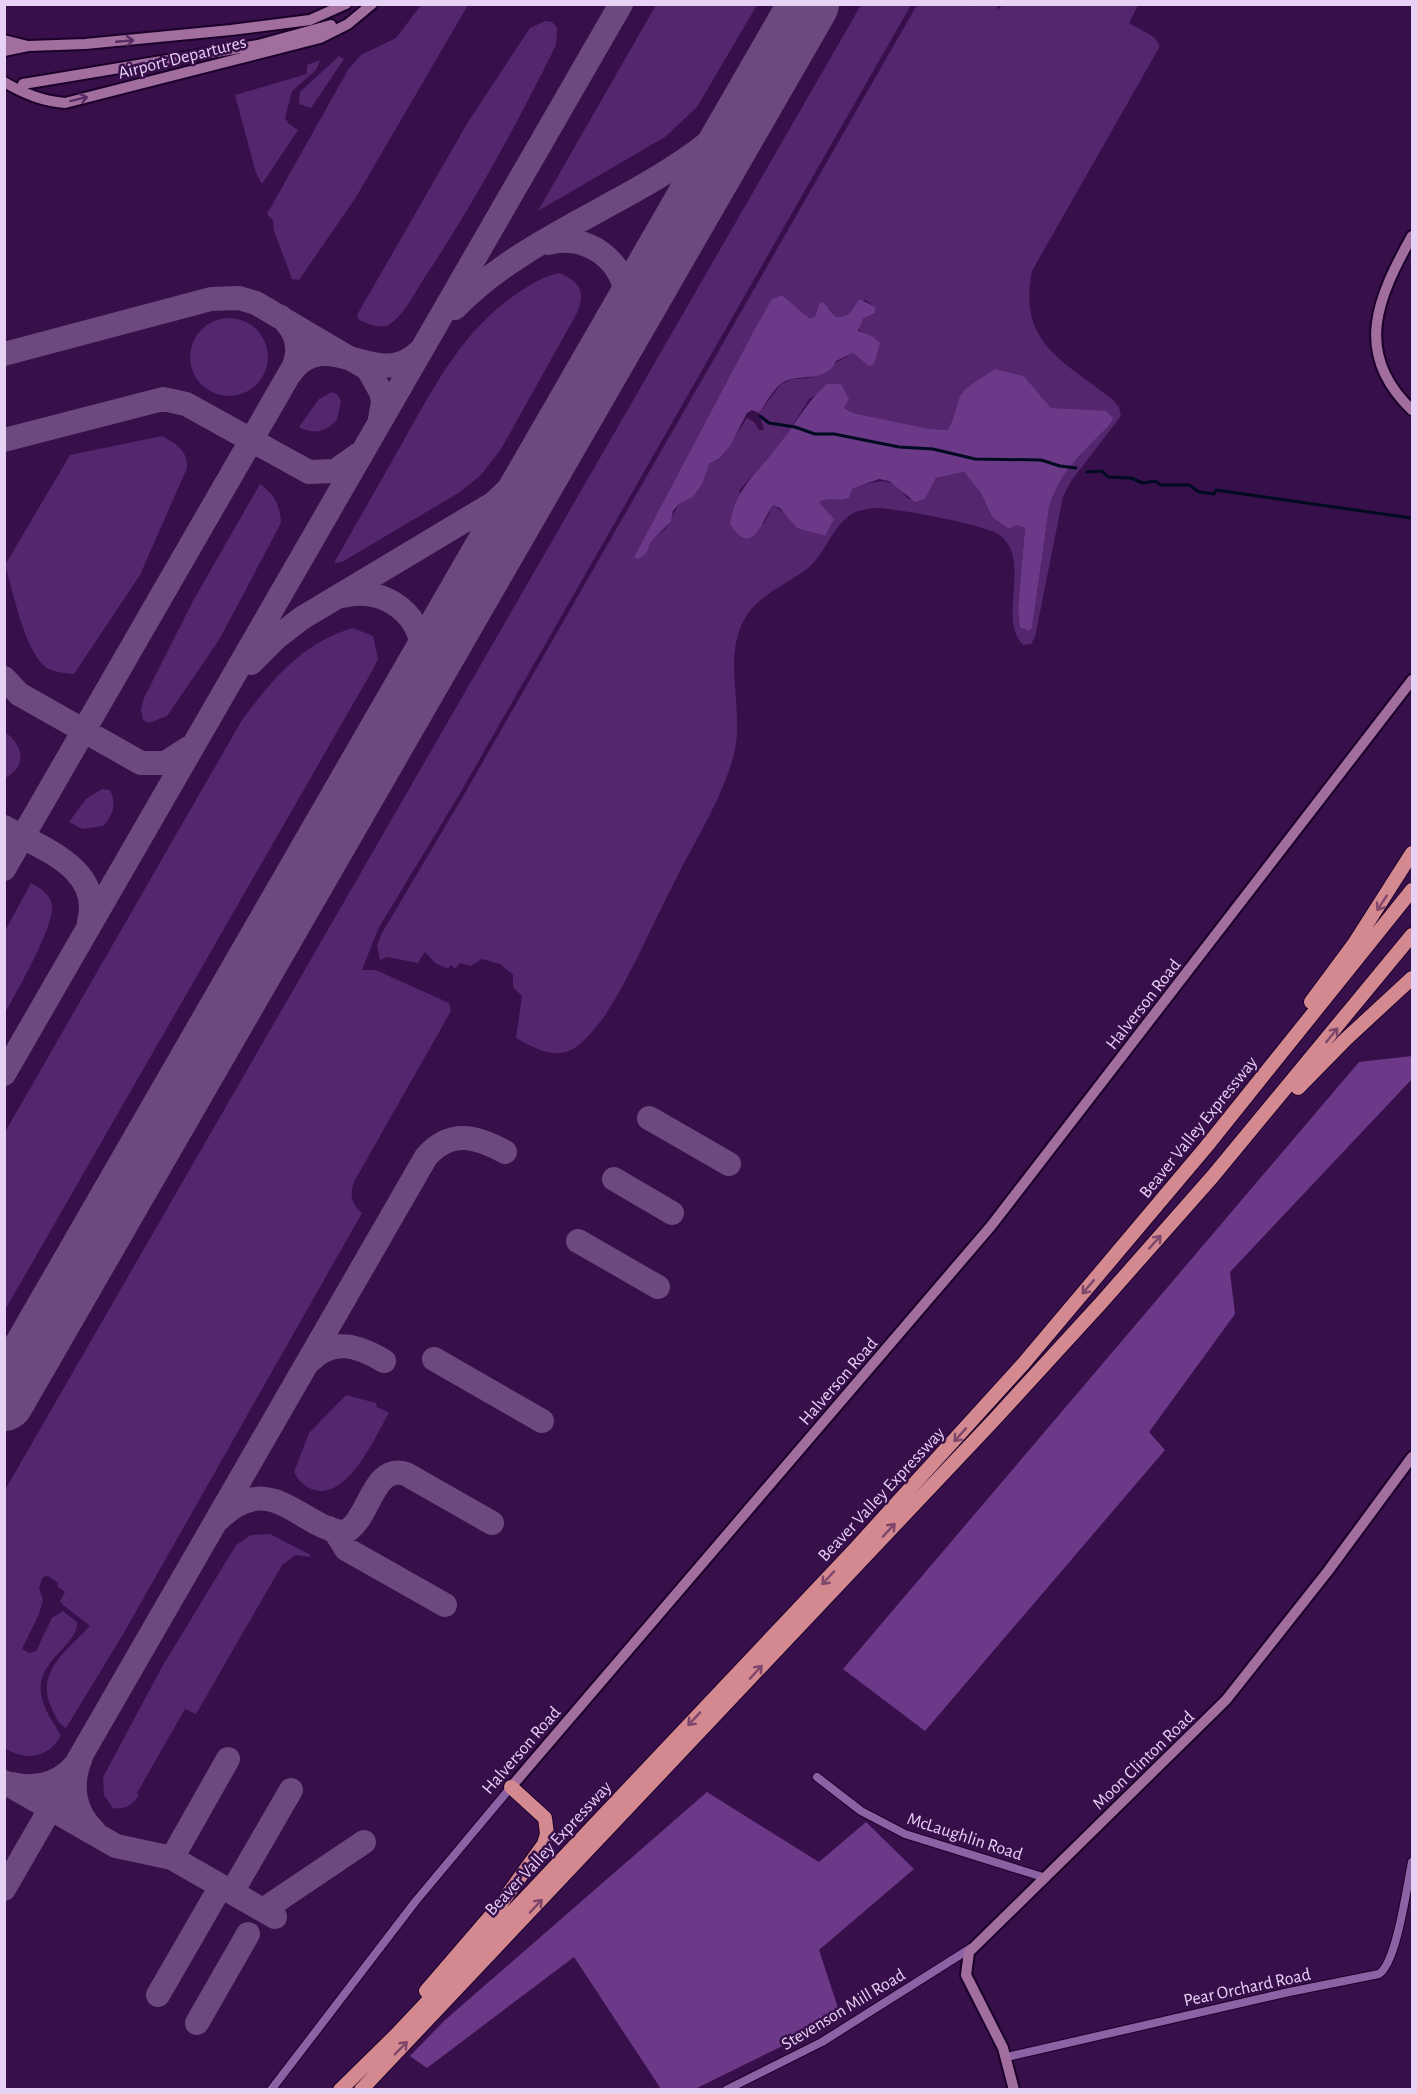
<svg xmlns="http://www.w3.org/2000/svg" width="1417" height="2094" viewBox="0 0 1417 2094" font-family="'Alegreya Sans',sans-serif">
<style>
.green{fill:#54266d;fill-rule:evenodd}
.forest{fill:#6c3988}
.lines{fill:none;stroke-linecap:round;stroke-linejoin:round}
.stream{stroke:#000b21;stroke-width:3}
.taxiway{stroke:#6c4a7f;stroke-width:24}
.runway{stroke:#6c4a7f;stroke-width:60}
.street-casing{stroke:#1b0029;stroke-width:10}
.secondary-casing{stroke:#1b0029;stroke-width:14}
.highway-casing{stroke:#1b0029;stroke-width:16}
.street{stroke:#8b62a4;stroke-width:8}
.secondary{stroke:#a16e9e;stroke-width:10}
.highway{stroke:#d48991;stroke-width:14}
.oneway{stroke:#572c64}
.oneway2{stroke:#7e466a}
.labels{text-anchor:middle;stroke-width:5;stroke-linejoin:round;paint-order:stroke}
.street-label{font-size:18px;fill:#e7d1f5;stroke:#370f4b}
</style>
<rect width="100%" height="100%" fill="#370f4b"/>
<path class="green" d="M972,4L976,7L978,5H996L998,10L1003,4L1138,5L1129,23L1154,37L1160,46L1032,271C1017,344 1065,361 1113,400L1119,407L1121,416L1071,481L1063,497L1035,637L1031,644L1023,645C996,617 1034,559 998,534C982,524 895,508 874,508C865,509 855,511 849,516C830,530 825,555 807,569C786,585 757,595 744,620C722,661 745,710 734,754C722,800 694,842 673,885C650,929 631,976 604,1017C573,1057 561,1064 516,1038L522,996L513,987V975L500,964L482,959L471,966L460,963L455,969L451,965L448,969L435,963L425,952L418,963L387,957L380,960L377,946L382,933L465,793L917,5ZM782,295L809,318L815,317L819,304L830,309L836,317L848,316L853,312L856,304L865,300L876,307L875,313L863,319L859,325L865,363L861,357L853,353L809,378L793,379L781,384L759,413L764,430H759L754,422L747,418L721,458L709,464L703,483L693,497L679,504L666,528L634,557L751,336ZM995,369L1024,376L1051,408L1091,411L1097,437C1074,458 1057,478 1049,508L1032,628L1029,631L1018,608L1025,528L1017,525L1009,529L992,517L981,493L964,472L936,478L925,499H908C889,473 878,481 851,489L849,498C839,502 828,497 819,502L829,513L825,536L812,532L773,505L764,524L739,491L783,441L809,399L841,384L844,408L853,413L930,429L948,430C953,420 955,412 958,402C962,387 983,378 995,369Z
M421,5H468L356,197L299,280L292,279L274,231L273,220L267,214L348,70L361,55L396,38Z
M656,5H757L697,107L665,137L538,211Z
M861,5H911L459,795L378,929L362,970H376L449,1003L451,1011L355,1180C349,1193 351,1204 362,1213L122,1636L66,1728C58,1724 56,1717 52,1709C34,1673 67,1650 90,1626L62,1604L60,1601L65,1592L58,1587V1583L48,1576L43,1577L39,1588L43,1600L39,1614L22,1649L29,1653L36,1651L52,1618L63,1611L77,1622C79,1645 36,1660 41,1694C43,1709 54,1723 61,1736C46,1759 27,1761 4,1748L5,1490Z
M545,21L552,22L557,28L556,45C516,126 473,205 423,280C414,294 404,315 390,324C380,330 369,324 359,320L357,315L468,122L530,28Z
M339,56L344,59L311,108L299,104L300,92Z
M320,60L316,70L292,91L285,118L289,124L298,130L262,184L256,173L235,95L307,74V65Z
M559,273C580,282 586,291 577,313L501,449L481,475L460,492L342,562L334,563C356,524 378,486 400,447C432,391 460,333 515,295C529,285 542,277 559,273Z
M190 357a39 39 0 1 1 78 0a39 39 0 1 1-78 0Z
M332,392L337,394L341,401L337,420C325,432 314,435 299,427L319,399Z
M162,436C176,444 188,450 187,468L140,575L74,674C67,673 58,673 51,670C26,660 13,590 5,565L70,455Z
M260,484C275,495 280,505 281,523L219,640L167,716L149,723L143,720L141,709L144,698L193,601Z
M353,628L373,636L378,659L372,671L5,1310V1132L242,720C272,680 303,642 353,628Z
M5,732C23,745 28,766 5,778Z
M102,789L110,790C117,804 113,815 103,826L82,829L69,822L86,799Z
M31,883C41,888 51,895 52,906C54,927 16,993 5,1013V931Z
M346,1395L376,1403L377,1407L389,1413C375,1437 348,1499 315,1490C305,1488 298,1480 294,1472L309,1433Z
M270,1534L311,1555L310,1557L296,1555L282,1565L196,1714L185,1709L137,1793L139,1795C133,1805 124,1810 113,1808L104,1795L103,1777L162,1667L236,1545L251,1535Z"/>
<path class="forest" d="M782,295L809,318L815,317L819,304L823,302L836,317C853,316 851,311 859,299L876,307L875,313L863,319L858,331L872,336L880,343L874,364L869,366L853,353L836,361C826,384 799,372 782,383C773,389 766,404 759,413L752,410L747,413L730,446L720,458L709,464L703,483L693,497L679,504L673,511L671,521L650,543L646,554L638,559L634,557L751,336L772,299Z
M995,369L1024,376L1051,408L1106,411L1113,418L1111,423C1084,452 1060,469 1049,508L1032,628L1029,631L1020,627L1018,608L1025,528L1017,525L1009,529L992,517L981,493L964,472L936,478L925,499L915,502L889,481L879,479L852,489L849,498C839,502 828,497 819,502L834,519L825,536L797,528L780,508L773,505C760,524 753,558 730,524C735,488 760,470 781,442C797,422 807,401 827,384H841L849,399L844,408L853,413L930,429L948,430C953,420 955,412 958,402C962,386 983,378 995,369Z
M1412,1056V1079L1230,1272L1235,1314L1149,1432L1165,1450L925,1731L843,1669L1359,1062Z
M707,1792L819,1862L866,1822L914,1869L819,1950L841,2017L695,2089H661L574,1957L427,2068L410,2056L445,2020Z"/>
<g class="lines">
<path class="stream" d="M760,416L769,423L795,427L815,434H834L899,447L933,449L975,459L1041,460L1060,466L1076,468
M1087,472L1102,471L1108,477L1131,478L1143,483L1155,481L1161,485H1189L1199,492L1214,494L1216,490L1411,518"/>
<path class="taxiway" d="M786,45L807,4
M548,243C585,232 627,261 626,301C625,322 614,340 605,358
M455,308C522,239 619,208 696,152C733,126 758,86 783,49
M4,354L211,299L239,298L256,303L368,369L381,392L383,402L380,419
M289,375C326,320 377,395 420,351
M4,440L163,399L186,404L309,472L335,471L359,454
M343,596C385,585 427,617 422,661C420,679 409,696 401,712
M251,663L276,638L302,618L494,503L538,461L585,393
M4,678L19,694L141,763H165L190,747
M4,827C42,849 103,868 89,922
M4,869L294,366C301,348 296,330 281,317
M4,1074L621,4
M649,1118L729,1164
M614,1179L672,1213
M578,1241L658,1287
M434,1359L542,1421
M310,1361C333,1337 359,1346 384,1361
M220,1518C272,1468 302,1530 345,1532C370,1520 372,1463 406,1474L492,1523
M329,1528L336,1533L346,1549L445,1605
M4,1782L116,1846L172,1858L275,1917
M12,1784C40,1791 66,1781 81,1757C70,1783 73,1811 94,1831
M172,1858L228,1759
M4,1889L426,1157C450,1129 476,1136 505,1152
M232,1892L291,1790
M263,1910L364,1842
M158,1995L221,1886
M197,2023L248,1934"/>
<path class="runway" d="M4,1401L809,4"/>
<defs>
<path id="street" d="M817,1777L861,1811L905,1834L1046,1878
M1007,2057L1289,1992L1379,1974C1397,1962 1407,1885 1412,1862
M271,2090L415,1902L511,1787
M726,2090L822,2042L971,1948"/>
<path id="secondary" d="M4,40L28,46L85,44L231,30L310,20L346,4
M4,51L28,46
M4,82C25,94 42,101 65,103L320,38L348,24L372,4
M23,84L258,45L331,25
M1412,236C1378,297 1352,353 1412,410
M511,1787L991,1226L1412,680
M1014,2090L1003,2048L966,1975L969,1952L1226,1700L1328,1571L1412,1457"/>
<path id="highway" d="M1311,1002L1354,944L1412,853
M1298,1088L1346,1039L1412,978
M426,1991L500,1905L544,1844L547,1834L545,1818L511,1787
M340,2090L395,2036L855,1549L1024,1363L1206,1147L1412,890
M361,2090L993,1421L1101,1303L1213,1176L1412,935"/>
</defs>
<use href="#street" class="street-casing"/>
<use href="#secondary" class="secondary-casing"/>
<use href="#highway" class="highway-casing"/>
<use href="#street" class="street"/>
<use href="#secondary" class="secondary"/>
<use href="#highway" class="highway"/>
</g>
<defs><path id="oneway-shaft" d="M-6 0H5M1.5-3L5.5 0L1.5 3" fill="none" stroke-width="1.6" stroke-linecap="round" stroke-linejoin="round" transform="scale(1.5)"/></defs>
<g class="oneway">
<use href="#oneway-shaft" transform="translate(125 41) rotate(-5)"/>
<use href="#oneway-shaft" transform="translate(79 99) rotate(-14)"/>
</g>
<g class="oneway2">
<use href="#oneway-shaft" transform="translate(1382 903) rotate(123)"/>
<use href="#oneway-shaft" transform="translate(1332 1035) rotate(-51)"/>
<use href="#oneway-shaft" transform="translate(1155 1242) rotate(-48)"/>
<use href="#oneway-shaft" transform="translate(1088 1287) rotate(130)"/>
<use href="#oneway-shaft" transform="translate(960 1435) rotate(132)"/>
<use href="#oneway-shaft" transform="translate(889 1530) rotate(-47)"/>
<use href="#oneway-shaft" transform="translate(828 1578) rotate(133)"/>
<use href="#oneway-shaft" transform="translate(756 1672) rotate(-47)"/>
<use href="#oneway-shaft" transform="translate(694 1719) rotate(133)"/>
<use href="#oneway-shaft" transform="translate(536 1906) rotate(-47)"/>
<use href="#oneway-shaft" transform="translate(401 2048) rotate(-46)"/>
</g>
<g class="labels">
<g class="street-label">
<text transform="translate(182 57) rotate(-14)" y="6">Airport Departures</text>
<text transform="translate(1143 1004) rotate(-52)" y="6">Halverson Road</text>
<text transform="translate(1198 1127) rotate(-51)" y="6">Beaver Valley Expressway</text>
<text transform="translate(838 1381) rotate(-49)" y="6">Halverson Road</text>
<text transform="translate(881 1494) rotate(-47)" y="6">Beaver Valley Expressway</text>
<text transform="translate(521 1750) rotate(-49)" y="6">Halverson Road</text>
<text transform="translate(1143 1760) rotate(-44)" y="6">Moon Clinton Road</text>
<text transform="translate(965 1836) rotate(18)" y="6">McLaughlin Road</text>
<text transform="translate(548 1848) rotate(-47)" y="6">Beaver Valley Expressway</text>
<text transform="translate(1247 1987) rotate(-12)" y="6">Pear Orchard Road</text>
<text transform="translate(843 2009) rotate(-31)" y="6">Stevenson Mill Road</text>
</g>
</g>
<rect width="1417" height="2094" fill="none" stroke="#e7d1f5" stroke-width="12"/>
</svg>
